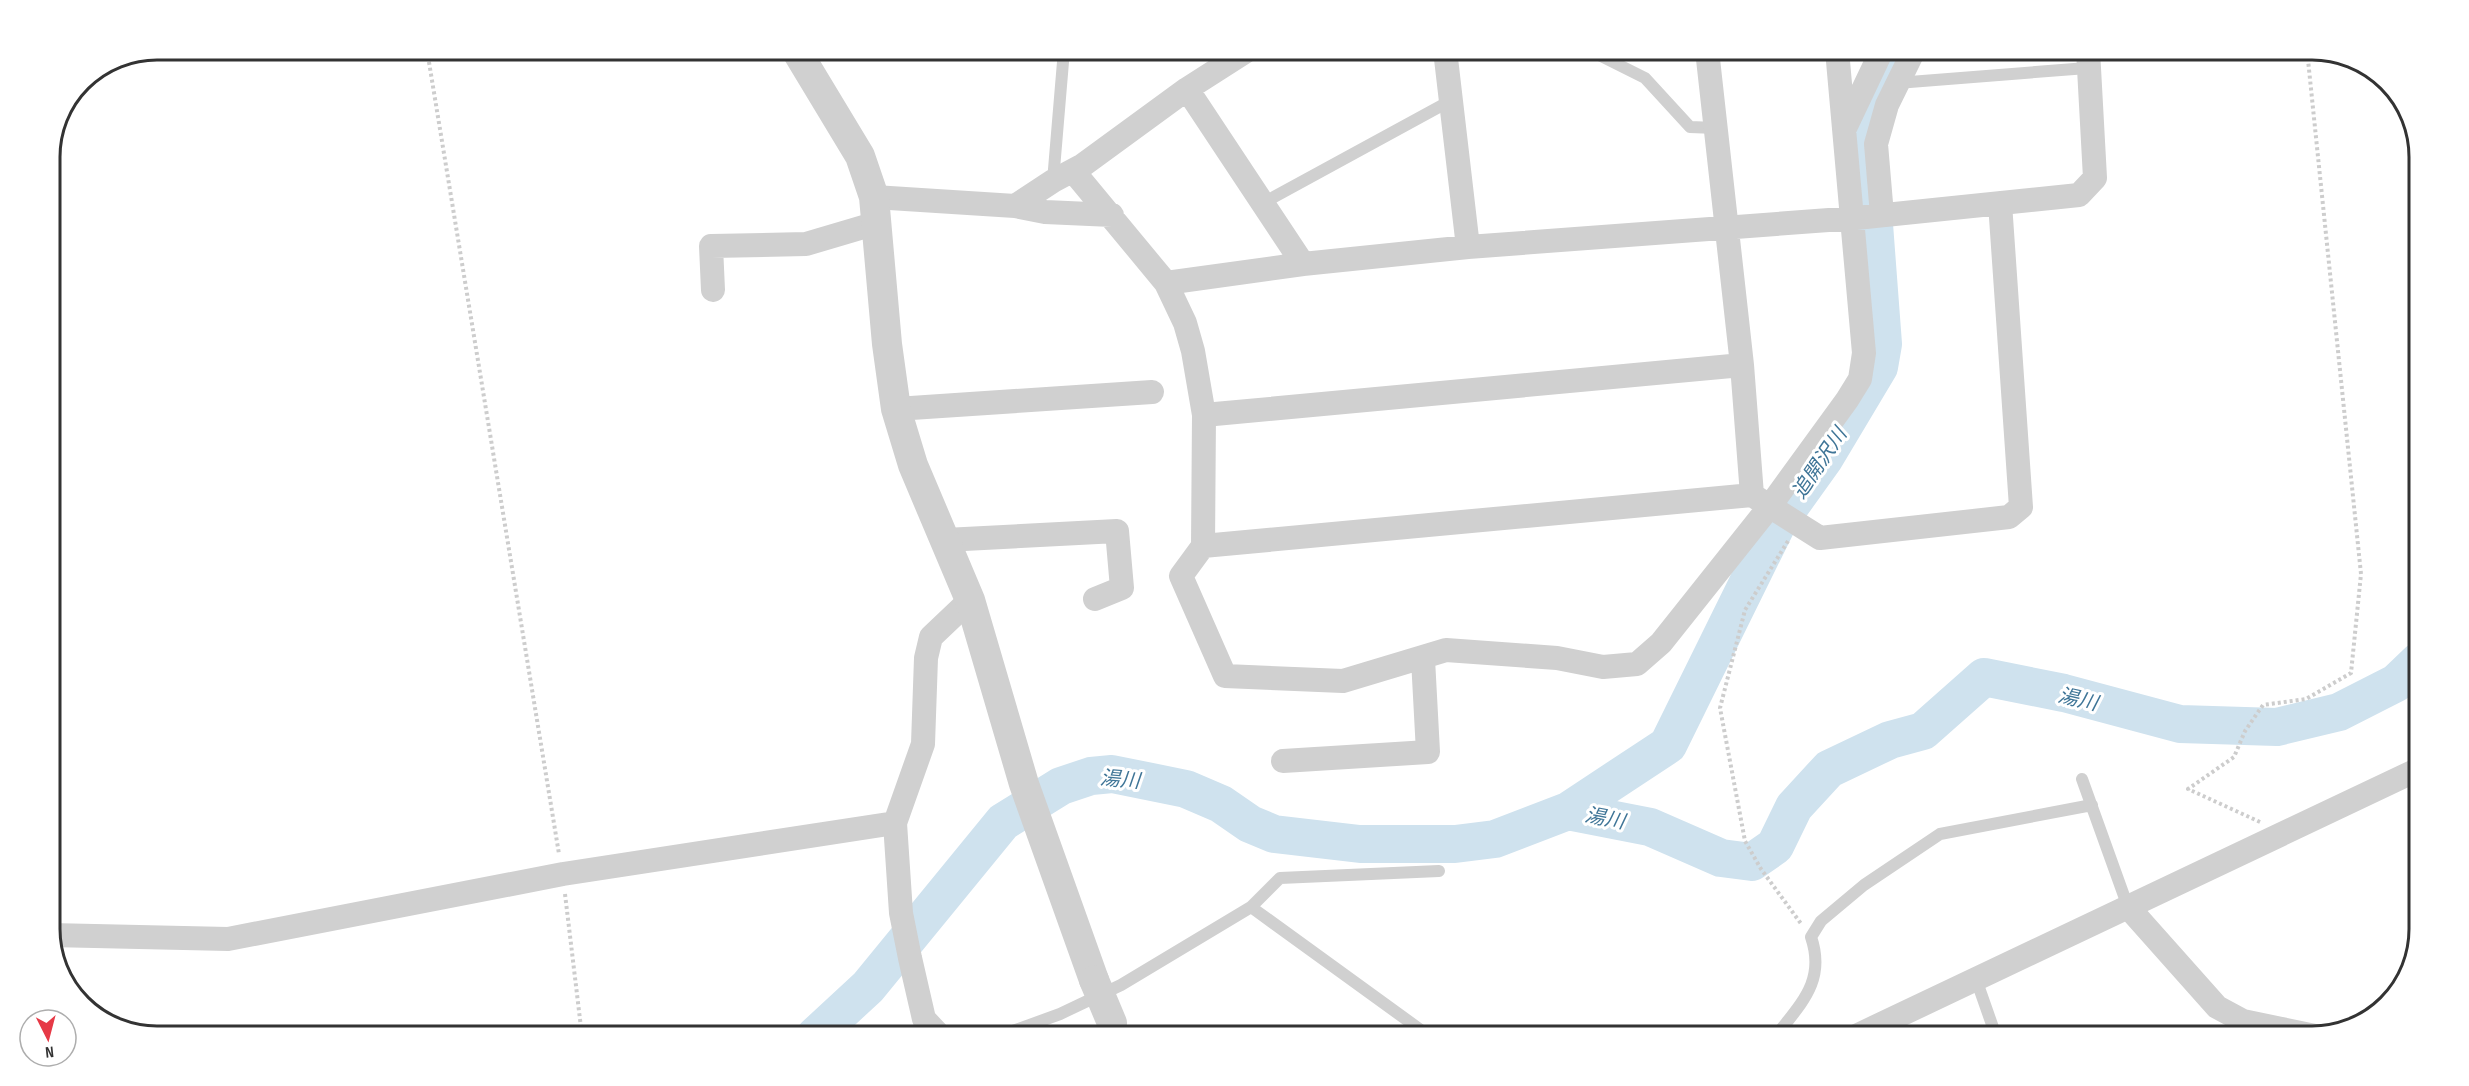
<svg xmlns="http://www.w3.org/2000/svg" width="2469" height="1086" viewBox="0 0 2469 1086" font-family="'Sofia Sans Condensed','Noto Sans JP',sans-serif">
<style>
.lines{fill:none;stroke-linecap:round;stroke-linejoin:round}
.river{stroke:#cfe2ee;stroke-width:38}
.path{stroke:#cdcdcd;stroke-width:4;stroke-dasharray:3 3;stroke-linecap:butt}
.service{stroke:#d0d0d0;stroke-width:12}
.minor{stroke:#d0d0d0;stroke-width:24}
.tertiary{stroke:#d0d0d0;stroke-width:30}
.tertiary-bridge{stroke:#d0d0d0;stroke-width:30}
.labels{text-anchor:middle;stroke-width:6;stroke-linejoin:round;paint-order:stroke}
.water-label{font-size:20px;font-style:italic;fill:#3f7597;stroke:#fff}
.rim{fill:none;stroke:#333;stroke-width:3}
</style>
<rect width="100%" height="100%" fill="#fff"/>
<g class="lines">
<path class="river" d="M1568,811L1650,827L1721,858L1752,862L1775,846L1794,807L1829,769L1890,740L1923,731L1984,677L2064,693L2180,724L2277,727L2339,712L2396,683L2419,661
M815,1036L868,987L1003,822L1061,786L1091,776L1112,774L1186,789L1221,804L1250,824L1274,834L1360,844H1455L1495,839L1568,811L1668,745L1776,526L1824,459L1879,367L1883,344L1873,211L1864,159L1867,121L1900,50"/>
<path class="path" d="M427,50L559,854
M1788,541L1745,610L1720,708L1745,841L1761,869L1802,925
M2260,822L2188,789L2234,757L2245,731L2263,705L2306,699L2351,673L2361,574L2307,50
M565,894L582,1036"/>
<path class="service" d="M1589,50L1645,78L1690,127L1716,128
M1897,83L2087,68
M1053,181L1064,50
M1263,203L1450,101
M2082,779L2128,907
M1251,907L1429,1036
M1976,979L1996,1036
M999,1036L1060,1014L1121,985L1251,907L1280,878L1439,871
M1776,1036C1801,1003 1826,981 1811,937L1821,921L1864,885L1940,834L2092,805"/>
<path class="minor" d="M1445,50L1468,247
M1707,50L1742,365L1752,495L1820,538L2009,517L2021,507L2000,203
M1187,89L1303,264
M1845,128L1882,50
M1074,172L1166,283L1185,323L1193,351L1204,415L1203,546L1181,576L1225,676L1343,681L1446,650L1557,658L1603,667L1637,664L1661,643L1770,506L1847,400L1860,379L1864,353L1837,50
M874,197L1015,206L1045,212L1112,215
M1015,206L1053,181L1083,165L1187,89L1248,50
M1882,215L1876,144L1887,105L1914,50
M1166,283L1303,264L1468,247L1856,218L2079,195L2095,178L2088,50
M713,290L711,246L806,244L877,223
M896,409L1152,392
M1204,415L1742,365
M945,540L1117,531L1122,588L1095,599
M1203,546L1752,495
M1283,761L1428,752L1423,659
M2128,907L2217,1007L2243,1021L2315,1036
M50,935L228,939L563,874L895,823
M940,1036L924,1019L910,958L901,913L895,823L923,744L926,658L931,637L970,600
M1856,1036L2419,769"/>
<path class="tertiary" d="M796,50L860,156L874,197L887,344L896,409L913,465L970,600L1024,784L1094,980"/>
<path class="tertiary-bridge" d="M1094,980L1112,1023"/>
</g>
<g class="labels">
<g class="water-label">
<text transform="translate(1819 463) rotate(-56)" y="7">追開沢川</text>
<text transform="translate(2078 699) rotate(13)" y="7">湯川</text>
<text transform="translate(1120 779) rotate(5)" y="7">湯川</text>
<text transform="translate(1605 818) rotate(11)" y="7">湯川</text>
</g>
</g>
<path d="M0 0H2469V1086H0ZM157 60H2312A97 97 0 0 1 2409 157V929A97 97 0 0 1 2312 1026H157A97 97 0 0 1 60 929V157A97 97 0 0 1 157 60Z" fill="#fff" fill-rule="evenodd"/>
<path class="rim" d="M157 60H2312A97 97 0 0 1 2409 157V929A97 97 0 0 1 2312 1026H157A97 97 0 0 1 60 929V157A97 97 0 0 1 157 60Z"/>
<g transform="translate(48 1038) rotate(174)"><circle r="28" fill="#ffffff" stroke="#adadad" stroke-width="1.5"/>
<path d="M0-4.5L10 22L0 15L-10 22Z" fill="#e63946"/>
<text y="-9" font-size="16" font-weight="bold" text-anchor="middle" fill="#333333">N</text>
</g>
</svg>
